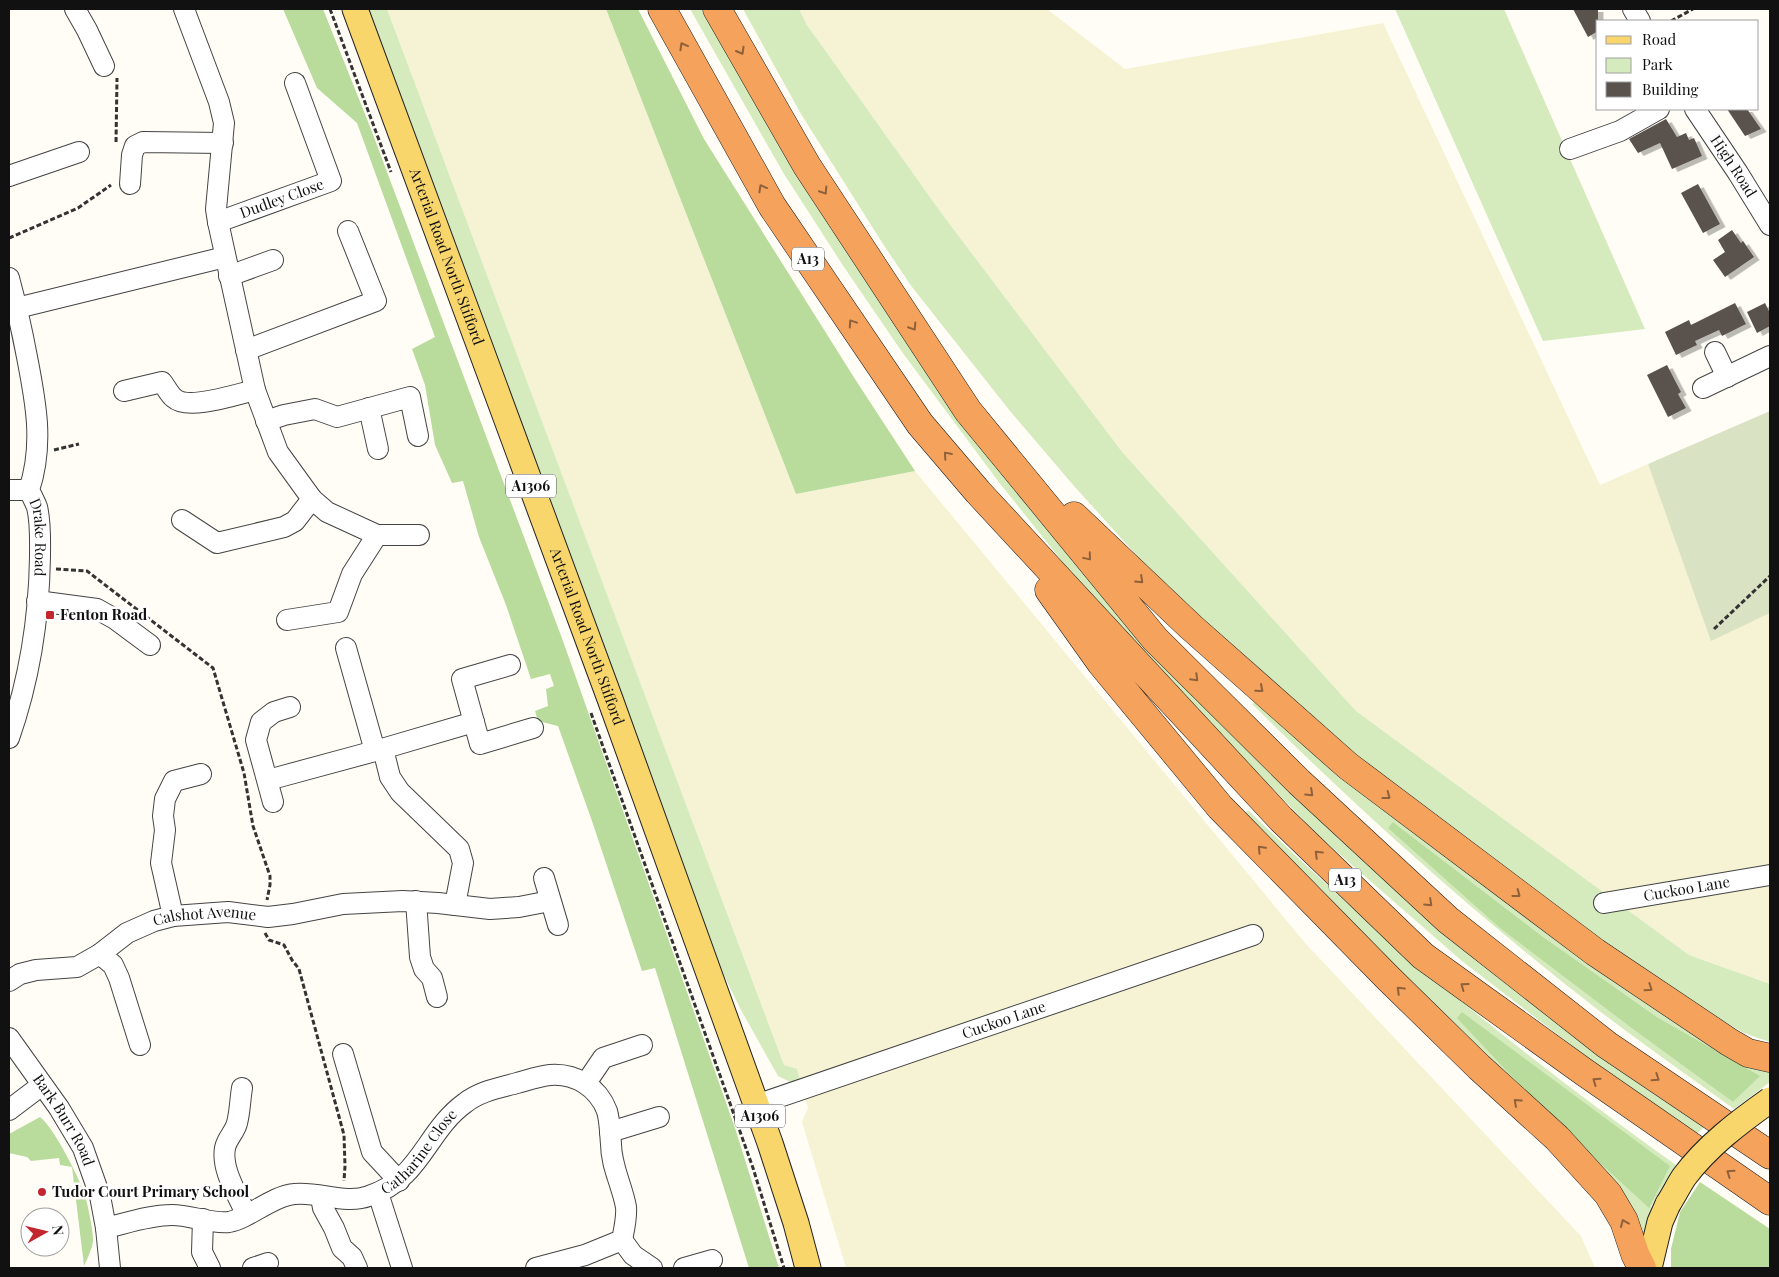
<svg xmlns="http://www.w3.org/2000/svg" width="1779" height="1277" viewBox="0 0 1779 1277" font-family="'Playfair Display',serif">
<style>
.farmland{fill:#f6f3d4}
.green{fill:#d5ebbd;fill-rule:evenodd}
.forest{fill:#b9dc9c}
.cemetery{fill:#d9e3c4}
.building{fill:#5a524d;filter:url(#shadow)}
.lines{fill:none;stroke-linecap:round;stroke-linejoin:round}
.minor-casing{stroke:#444;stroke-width:22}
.major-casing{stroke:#222;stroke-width:27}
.highway-casing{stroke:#222;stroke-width:29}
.path{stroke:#333;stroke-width:3;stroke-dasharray:5 2.5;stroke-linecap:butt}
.minor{stroke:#fff;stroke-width:20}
.major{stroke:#f9d66b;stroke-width:25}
.highway{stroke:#f5a25d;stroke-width:28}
.major-bridge-casing{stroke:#222;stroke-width:27;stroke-linecap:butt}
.major-bridge{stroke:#f9d66b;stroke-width:25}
.oneway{stroke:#8e613b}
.poi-dot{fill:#c4262e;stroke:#fff;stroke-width:2}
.labels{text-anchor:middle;stroke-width:5;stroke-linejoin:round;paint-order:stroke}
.shield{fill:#fff;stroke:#585858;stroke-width:1}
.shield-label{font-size:14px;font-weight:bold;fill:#111}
.street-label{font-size:15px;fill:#111;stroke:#fff}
.poi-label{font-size:15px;font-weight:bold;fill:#111;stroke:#fff;text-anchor:start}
</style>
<defs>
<filter id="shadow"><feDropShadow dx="5.5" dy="3" stdDeviation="0" flood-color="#0004"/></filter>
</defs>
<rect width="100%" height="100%" fill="#fffdf5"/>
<path class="farmland" d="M387,9H606L796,494L915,471L1306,944L1581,1236L1595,1268H846L802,1122L808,1108L797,1070L784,1065Z
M799,9H1047L1125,69L1383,23L1600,485L1648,464L1711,640L1770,613V984L1689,955L1356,711L1123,453L945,218L807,25Z"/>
<path class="green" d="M367,9H387L784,1065L797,1069L802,1088L778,1076L741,1010L712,951Z
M690,9H703L729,56L1010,477L1547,1013L1648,1090L1704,1127L1692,1138L1462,961L1321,838L1187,701L1073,575L998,481L902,352L844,267L784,174Z
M743,9H799L807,25L945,218L1123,453L1356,711L1689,955L1770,984V1042L1744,1033L1728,1024L1600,939L1369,768L1210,630L1140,559L1074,486L1010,411L912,287L883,244L801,114Z
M1395,9H1504L1645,329L1543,341Z
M1257,701L1770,1066V1082L1734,1109C1690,1077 1645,1046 1602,1013C1479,918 1363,814 1252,704ZM1393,822L1542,936L1657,1017L1759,1076L1733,1102Z
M1248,810C1382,941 1524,1057 1676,1165L1651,1207L1656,1211L1643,1248L1243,815Z"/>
<path class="forest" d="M283,9H323L369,124L563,641L735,1128L779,1268H749L655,968L642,971L592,821L558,726L538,721L535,711L548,706L546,689L554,686L550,674L531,679L506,605L479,537L463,481L452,483L435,445L425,385L412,349L435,337L357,123L317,88Z
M606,9H638L704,139L855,379L915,471L796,494Z
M1393,822L1542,936L1657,1017L1760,1076L1733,1102L1629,1026L1500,928L1388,828Z
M1462,1012L1670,1166L1649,1208L1551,1118L1457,1018Z
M40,1117C53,1126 78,1176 84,1192C87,1201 94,1233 93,1241C92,1250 87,1259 84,1266L72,1167L60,1165L59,1158L31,1161L27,1157L9,1153V1134Z
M1700,1182L1770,1229V1268H1671V1249L1680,1212Z"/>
<path class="cemetery" d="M1770,411V613L1711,641L1648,464Z"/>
<path class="building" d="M1573,9H1598V31L1588,37Z
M1727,109H1747L1761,129L1745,136Z
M1666,119L1677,137L1686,133L1689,140L1694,138L1702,156L1672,169L1660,143L1638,153L1629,139Z
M1698,184L1720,224L1703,233L1681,193Z
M1732,230L1741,243L1743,241L1754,257L1725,277L1713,260L1725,252L1718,240Z
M1735,303L1746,324L1722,336L1719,330L1695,341L1697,345L1676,355L1665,332L1689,320L1691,325Z
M1765,303L1770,313V326L1757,333L1747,312Z
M1667,365L1681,392L1678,394L1686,408L1668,417L1647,375Z"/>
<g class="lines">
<defs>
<g id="minor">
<path d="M75,9L87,30L104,66"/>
<path d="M184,9L219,102L224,123L216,209L218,222L255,390L278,452L312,499L327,512L377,535H419"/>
<path d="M1633,9L1640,21"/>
<path id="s1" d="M1695,109L1738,173L1770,225"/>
<path d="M1570,149L1620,131L1659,109"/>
<path d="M9,176L79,152"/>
<path d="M130,184L132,155L135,146L143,142L223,143"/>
<path id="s2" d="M218,222L331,181L295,83"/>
<path d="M229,276L273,260"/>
<path id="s3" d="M9,278C16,304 22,330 27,357C36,403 44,445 29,490C32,496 35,502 37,507C41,523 40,541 40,557C39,618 29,681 9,738"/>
<path d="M17,308L225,257"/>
<path d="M246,350L376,301L348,231"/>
<path d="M1715,352L1727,377"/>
<path d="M1703,388L1770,356"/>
<path d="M124,391L162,382C166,387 169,394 174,398C188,411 237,394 255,390"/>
<path d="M369,408L378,449"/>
<path d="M266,421L284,415L315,409L337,417L410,397L418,436"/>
<path d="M9,490H29"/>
<path d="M182,520L217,543L284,527L295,521L312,499"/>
<path d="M37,601L97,609L115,619L150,645"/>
<path d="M287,620L338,612L352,574L377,535"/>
<path d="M346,648L375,751"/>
<path d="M510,665L462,679L480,744L533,728"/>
<path d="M383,749L390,777L400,792L459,849L463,863L455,905"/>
<path d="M268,780L375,751L474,722"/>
<path d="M273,802L256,740L261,722L274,712L290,707"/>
<path d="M544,878L558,925"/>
<path d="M416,901L420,957L424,969L432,978L437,997"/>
<path id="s4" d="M1604,903L1770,875"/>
<path d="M173,916L161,863L165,830L163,816L165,799L174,781L201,774"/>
<path d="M100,954L113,965L119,978L140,1045"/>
<path id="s5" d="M9,981L20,974L36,970L77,967L100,954L127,933L154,921L173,916L228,912L268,917L293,914L343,904L403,901L438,903L490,909L519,907L550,901"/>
<path id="s6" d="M9,1038L59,1108L83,1148L100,1196L106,1228L110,1268"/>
<path d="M343,1054L372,1152L399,1181"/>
<path d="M586,1083L603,1058L642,1045"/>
<path d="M242,1088C240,1100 240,1112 237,1123C235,1132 227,1138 225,1148C221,1170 238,1195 246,1214"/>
<path id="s7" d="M756,1105L1253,935"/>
<path d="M9,1110L42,1085"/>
<path d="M610,1132L659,1117"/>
<path d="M378,1193L402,1268"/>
<path d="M321,1197L323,1208L334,1228L342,1248L352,1257L357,1268"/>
<path d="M203,1219L202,1252L210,1268"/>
<path id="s8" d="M106,1228C127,1223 150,1215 172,1215C191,1215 210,1224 229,1222C248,1219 272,1196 294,1194C319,1191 345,1205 369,1196C421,1179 426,1131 465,1103C480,1091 499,1088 517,1083C528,1080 540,1076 550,1075C575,1073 598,1087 607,1111C610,1121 610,1134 611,1144C611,1166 622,1185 626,1207C627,1218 624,1230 622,1240L585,1255L536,1268"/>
<path d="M622,1240L633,1255L652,1268"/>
<path d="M253,1268L268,1263"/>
<path d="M684,1268L712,1260"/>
</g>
<g id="major">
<path id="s9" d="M355,9L610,699L770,1143L796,1223L808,1268"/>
<path d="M1649,1268L1660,1222L1668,1204"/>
</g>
<path id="highway" d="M662,9L772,206L920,424L978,492L1281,819L1423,956L1584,1072L1770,1201
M717,9L807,166L968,411L1155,639L1299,782L1448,920L1607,1045L1770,1155
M1074,516L1191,627L1348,766L1595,952L1729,1042L1748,1053L1770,1058
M1049,590L1101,663L1220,807L1388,978L1479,1067L1557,1138L1608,1194L1624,1221L1635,1254L1642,1268"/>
</defs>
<use href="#minor" class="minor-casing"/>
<use href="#major" class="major-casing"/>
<use href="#highway" class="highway-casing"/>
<path class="path" d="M330,9L391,172
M1671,21L1693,9
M116,142L117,78
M9,238L78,208L111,185
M54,450L79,444
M56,569L87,571L213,668L244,773L253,826L270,876V885L267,900
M1714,629L1770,576
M591,713L753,1168L784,1268
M265,933L269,940L284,945L292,960L299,969L344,1135L345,1166L344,1181"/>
<use href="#minor" class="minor"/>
<use href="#major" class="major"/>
<use href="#highway" class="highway"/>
<defs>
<path id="major-bridge" d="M1668,1204C1674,1195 1678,1186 1684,1177C1707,1146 1739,1122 1770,1100"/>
</defs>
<use href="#major-bridge" class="major-bridge-casing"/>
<use href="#major-bridge" class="major-bridge"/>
</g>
<defs><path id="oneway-chevron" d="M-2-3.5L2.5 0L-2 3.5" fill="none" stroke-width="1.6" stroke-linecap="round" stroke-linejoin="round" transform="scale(1.25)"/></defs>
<g class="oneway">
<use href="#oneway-chevron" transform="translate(683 46) rotate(-119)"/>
<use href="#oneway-chevron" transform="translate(741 51) rotate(60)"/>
<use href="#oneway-chevron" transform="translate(762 188) rotate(-119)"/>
<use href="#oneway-chevron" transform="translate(824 191) rotate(57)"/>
<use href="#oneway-chevron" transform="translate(852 323) rotate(-124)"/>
<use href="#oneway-chevron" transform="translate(913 327) rotate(57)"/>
<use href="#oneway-chevron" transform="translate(947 455) rotate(-131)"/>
<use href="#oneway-chevron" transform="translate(1088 557) rotate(50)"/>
<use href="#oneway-chevron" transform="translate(1140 580) rotate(43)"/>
<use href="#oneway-chevron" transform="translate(1195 678) rotate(45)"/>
<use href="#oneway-chevron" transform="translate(1260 689) rotate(41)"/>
<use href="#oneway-chevron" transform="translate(1310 793) rotate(43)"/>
<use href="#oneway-chevron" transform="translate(1387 796) rotate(37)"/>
<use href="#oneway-chevron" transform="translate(1261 849) rotate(-134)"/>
<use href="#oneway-chevron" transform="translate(1318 854) rotate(-136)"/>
<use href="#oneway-chevron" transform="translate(1517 894) rotate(37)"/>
<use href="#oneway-chevron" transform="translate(1429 903) rotate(43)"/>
<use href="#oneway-chevron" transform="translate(1464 986) rotate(-144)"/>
<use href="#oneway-chevron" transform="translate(1649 988) rotate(34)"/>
<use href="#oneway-chevron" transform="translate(1400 990) rotate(-136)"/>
<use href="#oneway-chevron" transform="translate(1656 1078) rotate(34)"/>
<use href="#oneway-chevron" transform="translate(1596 1081) rotate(-145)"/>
<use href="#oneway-chevron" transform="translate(1517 1102) rotate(-138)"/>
<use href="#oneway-chevron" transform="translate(1730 1173) rotate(-145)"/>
<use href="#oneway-chevron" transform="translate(1624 1223) rotate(-113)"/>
</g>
<g class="poi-dot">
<rect x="45" y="610" width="10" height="10" rx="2.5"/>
<circle cx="42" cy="1192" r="5"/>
</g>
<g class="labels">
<g class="shield">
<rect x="792" y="247.5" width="32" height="23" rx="4"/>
<rect x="506" y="474.5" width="50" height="23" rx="4"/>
<rect x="1329" y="868.5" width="32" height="23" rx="4"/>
<rect x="735" y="1104.5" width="50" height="23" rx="4"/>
</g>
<g class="shield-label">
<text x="808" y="264">A13</text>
<text x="531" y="491">A1306</text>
<text x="1345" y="885">A13</text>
<text x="760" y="1121">A1306</text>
</g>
<g class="street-label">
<text dy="5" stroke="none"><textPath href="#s1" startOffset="69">High Road</textPath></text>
<text dy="5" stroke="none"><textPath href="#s2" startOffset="68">Dudley Close</textPath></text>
<text dy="5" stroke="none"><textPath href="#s9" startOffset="264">Arterial Road North Stifford</textPath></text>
<text dy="5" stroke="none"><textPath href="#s3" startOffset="265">Drake Road</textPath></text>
<text dy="5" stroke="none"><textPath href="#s9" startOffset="669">Arterial Road North Stifford</textPath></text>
<text dy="5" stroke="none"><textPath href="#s4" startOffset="84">Cuckoo Lane</textPath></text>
<text dy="5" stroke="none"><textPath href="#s5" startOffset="212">Calshot Avenue</textPath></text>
<text dy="5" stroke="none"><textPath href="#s7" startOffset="262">Cuckoo Lane</textPath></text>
<text dy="5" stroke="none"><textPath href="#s6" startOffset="99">Bark Burr Road</textPath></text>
<text dy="5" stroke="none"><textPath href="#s8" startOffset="340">Catharine Close</textPath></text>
</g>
<g class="poi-label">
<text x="60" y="620">Fenton Road</text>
<text x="52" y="1197">Tudor Court Primary School</text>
</g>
</g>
<rect width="1779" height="1277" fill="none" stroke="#111111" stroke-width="20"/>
<rect x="1596" y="20" width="162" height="90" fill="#ffffff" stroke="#a0a0a0"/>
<rect x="1606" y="36" width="25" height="8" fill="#f9d66b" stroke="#a0a0a0"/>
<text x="1642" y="45" font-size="15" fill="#111111">Road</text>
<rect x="1606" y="58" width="25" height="15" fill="#d5ebbd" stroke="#a0a0a0"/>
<text x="1642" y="70" font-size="15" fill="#111111">Park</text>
<rect x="1606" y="82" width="25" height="15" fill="#5a524d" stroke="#a0a0a0"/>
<text x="1642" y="95" font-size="15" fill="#111111">Building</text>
<g transform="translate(45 1232) rotate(82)"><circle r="24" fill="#ffffff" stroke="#a0a0a0"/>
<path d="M0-4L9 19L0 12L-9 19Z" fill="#c4262e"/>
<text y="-8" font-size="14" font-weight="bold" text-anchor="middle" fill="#111111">N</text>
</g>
</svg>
